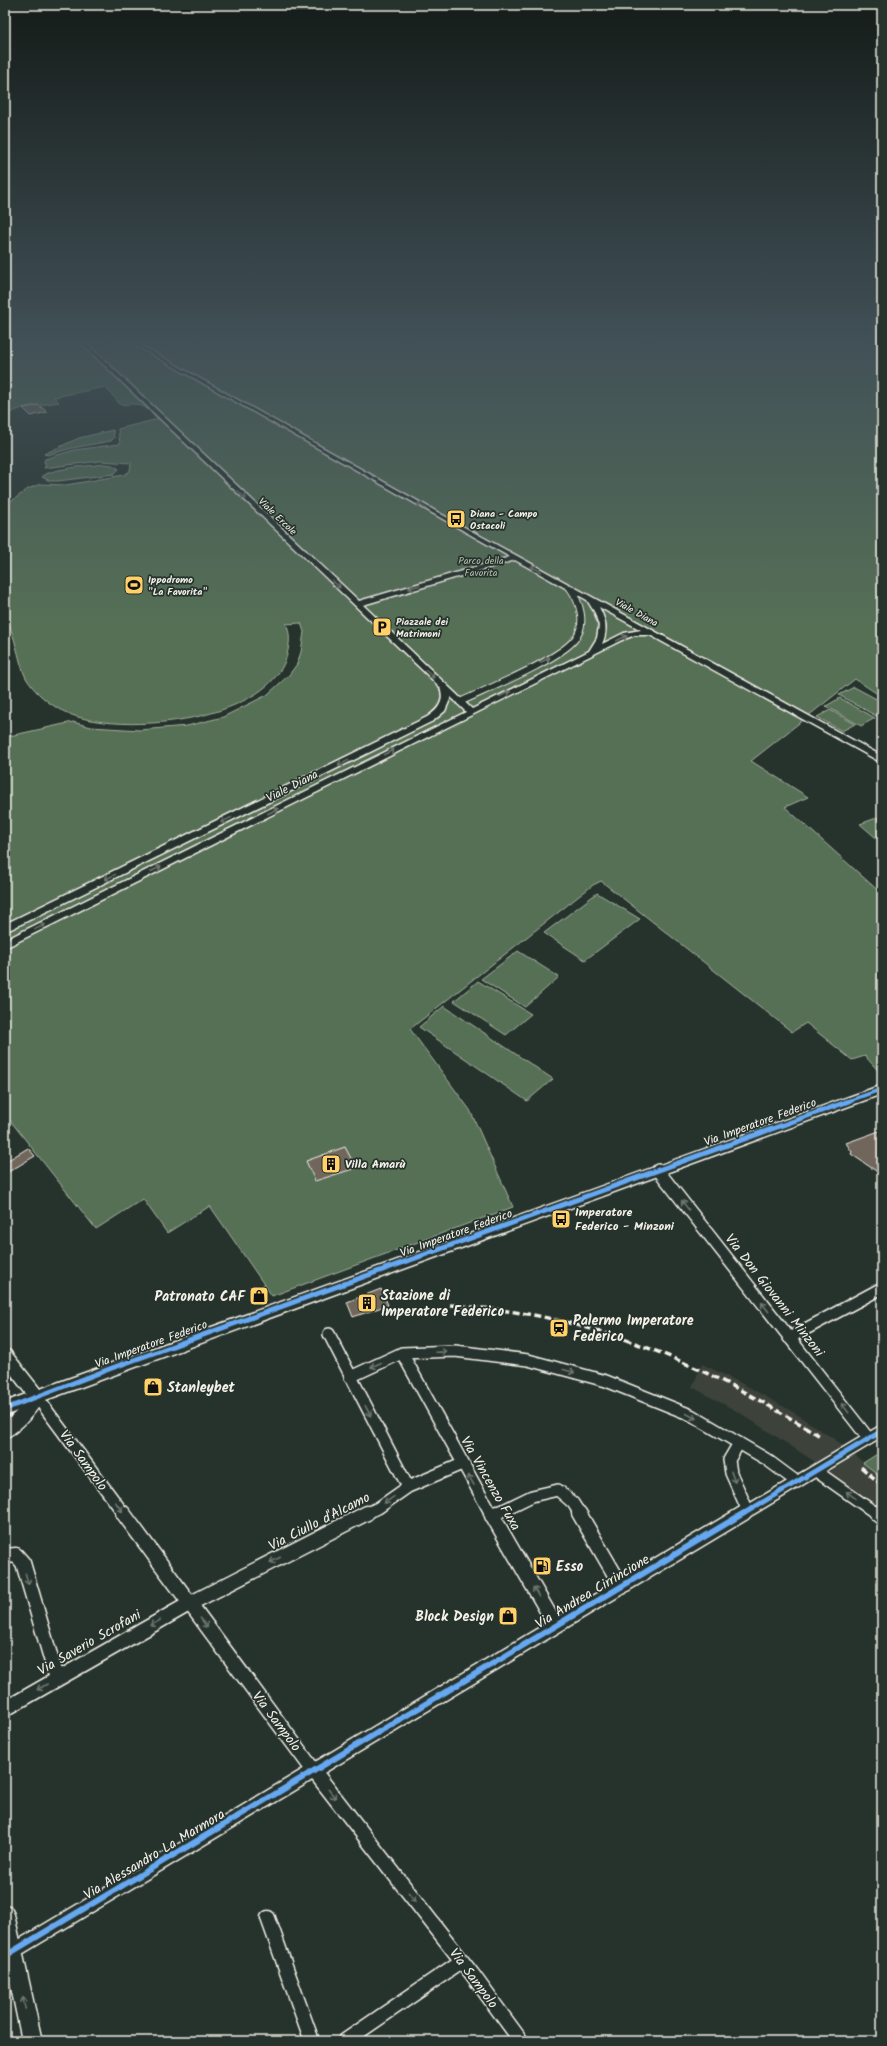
<svg xmlns="http://www.w3.org/2000/svg" width="887" height="2046" viewBox="0 0 887 2046" font-family="Kalam,sans-serif">
<style>
.built{fill:#3c423b}
.green{fill:#577056;stroke:#a6b09f}
.building{fill:#71665c;stroke:#f4f1e8}
.lines{fill:none;stroke-linecap:round;stroke-linejoin:round}
.minor-far2-casing{stroke:#f4f1e8;stroke-width:8}
.minor-far1-casing{stroke:#f4f1e8;stroke-width:14}
.minor-casing{stroke:#f4f1e8;stroke-width:17}
.tertiary-casing{stroke:#f4f1e8;stroke-width:3}
.minor-far2{stroke:#26332d;stroke-width:6}
.minor-far1{stroke:#26332d;stroke-width:11}
.minor{stroke:#26332d;stroke-width:14}
.tertiary{fill:#26332d;fill-rule:evenodd}
.rail{stroke:#f4f1e8;stroke-width:3.5;stroke-dasharray:7 3.5;stroke-linecap:butt}
.cycleway-far2-casing{stroke:#26332d;stroke-width:6}
.cycleway-far1-casing{stroke:#26332d;stroke-width:8}
.cycleway-casing{stroke:#26332d;stroke-width:8}
.cycleway-far2{stroke:#66a8f1;stroke-width:3.5}
.cycleway-far1{stroke:#66a8f1;stroke-width:5}
.cycleway{stroke:#66a8f1;stroke-width:6}
.oneway{stroke:#6e766e}
.labels{text-anchor:middle;stroke-width:3.5;stroke-linejoin:round;paint-order:stroke}
.far-poi-label{font-size:10px;font-weight:bold;fill:#f4f1e8;stroke:#26332d;text-anchor:start}
.far-street-label{font-size:10px;fill:#f4f1e8;stroke:#26332d}
.far-park-label{font-size:10px;fill:#b5bdae;stroke:#26332d}
.street-label{font-size:12px;fill:#f4f1e8;stroke:#26332d}
.poi-label{font-size:12px;font-weight:bold;fill:#f4f1e8;stroke:#26332d;text-anchor:start}
.near-poi-label{font-size:14px;font-weight:bold;fill:#f4f1e8;stroke:#26332d;text-anchor:start}
.near-street-label{font-size:14px;fill:#f4f1e8;stroke:#26332d}
</style>
<rect width="100%" height="100%" fill="#26332d"/>
<filter id="ink" filterUnits="userSpaceOnUse"><feTurbulence type="fractalNoise" baseFrequency=".025" numOctaves="2"/><feDisplacementMap in="SourceGraphic" scale="8" xChannelSelector="R" yChannelSelector="G"/><feConvolveMatrix kernelMatrix="1 2 1 2 8 2 1 2 1" color-interpolation-filters="sRGB"/></filter>
<g filter="url(#ink)">
<path class="built" d="M702,1364L747,1386L793,1412L834,1439L882,1477V1511L829,1471L740,1413L692,1387Z"/>
<path class="green" d="M5,342H882V697L855,679L751,761L808,797L785,807L882,894V1075L865,1056L852,1060L806,1023L792,1032L601,881L593,885L410,1029L470,1110L513,1207L272,1296L210,1206L167,1233L143,1199L96,1229L5,1114V737L73,722L91,727L140,730L187,726L223,717L267,695L289,675L297,664L301,652L304,632L301,623L286,624C290,632 290,641 288,650C277,722 120,737 67,713C51,706 35,693 26,678C21,668 19,656 16,646C13,633 6,619 5,605C3,571 5,536 5,502L13,500L28,489L40,484L66,485L124,475L130,471L131,463L100,461L44,468L46,465L44,462L45,459L74,450L120,444L118,429L158,419C144,406 141,402 121,405L105,387L54,397L59,402L22,408L5,415Z
M113,430L114,438L111,441L72,448L48,455L44,454L79,438Z
M104,464L112,465L119,469L114,474L58,481H50L42,477C49,468 91,466 104,464Z
M854,687L882,702V713L876,716L839,695Z
M840,698L875,718L861,726L826,706Z
M830,710L855,724L842,731L817,717Z
M879,817L882,820V843L860,824Z
M597,893L640,919L585,960L544,933Z
M518,951L559,977L525,1007L481,979Z
M478,981L531,1014L506,1035L454,1001Z
M444,1006L553,1079L527,1101L419,1027Z
M882,1451V1477L863,1463Z"/>
<path class="building" d="M39,405L47,412L31,416L23,408Z
M882,1130V1175L851,1154L852,1152L846,1143Z
M345,1147L356,1168L315,1181L306,1161Z
M28,1148L35,1156L5,1174V1162Z
M381,1289L388,1305L353,1317L347,1302Z"/>
<g class="lines">
<defs>
<path id="minor-far2" d="M460,702C487,689 559,660 575,639C587,624 580,602 570,588"/>
<path id="minor-far1" d="M658,1170L869,1439
M329,1334L408,1487
M789,1338L882,1288
M402,1353L491,1514
M350,1377L402,1353L455,1351L528,1360L606,1381L691,1415L766,1459L797,1482
M37,1397L124,1514
M739,1443L729,1460L731,1473L748,1511
M816,1471L877,1514
M365,1514L378,1508L408,1487L462,1464
M495,1514L532,1496L558,1490L573,1503L580,1514
M743,1514L882,1431"/>
<path id="minor" d="M123,1513L314,1771L472,1974L521,2041
M491,1513L556,1626
M579,1513L622,1587
M876,1513L882,1518
M492,1516L497,1513
M5,1556L16,1555L23,1563L57,1679
M5,1709L189,1604L367,1513
M268,1918L312,2041
M5,1956L744,1513
M345,2041L462,1961"/>
<path id="tertiary" d="M80,342H85L359,601L510,557L130,342H135L455,522L882,756V763L650,635H635L622,640L5,948V940L466,712L451,697L445,711L433,721L5,932V924L427,717C439,709 445,701 440,687ZM515,560L587,600L595,613L599,626L597,638L589,651L472,709L363,605ZM599,607L641,630L624,633L602,644C608,631 606,620 599,607Z
M882,1085V1094L43,1401C34,1414 20,1432 5,1438V1422L17,1411L5,1416V1402L26,1394L5,1366V1349L10,1351L40,1389Z
M5,1905L11,1908L14,1914L42,2041H22L5,1958Z"/>
</defs>
<use href="#minor-far2" class="minor-far2-casing"/>
<use href="#minor-far1" class="minor-far1-casing"/>
<use href="#minor" class="minor-casing"/>
<use href="#tertiary" class="tertiary-casing"/>
<use href="#minor-far2" class="minor-far2"/>
<use href="#minor-far1" class="minor-far1"/>
<use href="#minor" class="minor"/>
<use href="#tertiary" class="tertiary"/>
<path class="rail" d="M450,1305C484,1308 519,1311 552,1319C651,1341 734,1383 820,1436
M861,1467L882,1485"/>
<defs>
<path id="cycleway-far2" d="M846,1102L882,1089"/>
<path id="cycleway-far1" d="M5,1409L112,1368L849,1101
M743,1514L882,1431"/>
<path id="cycleway" d="M5,1956L744,1513"/>
</defs>
<use href="#cycleway-far2" class="cycleway-far2-casing"/>
<use href="#cycleway-far1" class="cycleway-far1-casing"/>
<use href="#cycleway" class="cycleway-casing"/>
<use href="#cycleway-far2" class="cycleway-far2"/>
<use href="#cycleway-far1" class="cycleway-far1"/>
<use href="#cycleway" class="cycleway"/>
</g>
<defs><path id="oneway-shaft" d="M-6 0H5M1.5-3L5.5 0L1.5 3" fill="none" stroke-width="1.6" stroke-linecap="round" stroke-linejoin="round"/></defs>
<g class="oneway">
<use href="#oneway-shaft" transform="translate(242 495) rotate(44)"/>
<use href="#oneway-shaft" transform="translate(422 506) rotate(-150)"/>
<use href="#oneway-shaft" transform="translate(536 569) rotate(-152)"/>
<use href="#oneway-shaft" transform="translate(336 584) rotate(44)"/>
<use href="#oneway-shaft" transform="translate(414 587) rotate(164)"/>
<use href="#oneway-shaft" transform="translate(622 638) rotate(-26)"/>
<use href="#oneway-shaft" transform="translate(545 660) rotate(-27)"/>
<use href="#oneway-shaft" transform="translate(430 674) rotate(44)"/>
<use href="#oneway-shaft" transform="translate(505 694) rotate(-26)"/>
<use href="#oneway-shaft" transform="translate(389 752) rotate(-27)"/>
<use href="#oneway-shaft" transform="translate(343 763) rotate(154)"/>
<use href="#oneway-shaft" transform="translate(273 811) rotate(-27)"/>
<use href="#oneway-shaft" transform="translate(226 820) rotate(154)"/>
<use href="#oneway-shaft" transform="translate(156 869) rotate(-27)"/>
<use href="#oneway-shaft" transform="translate(110 877) rotate(154)"/>
<use href="#oneway-shaft" transform="translate(40 927) rotate(-26)"/>
<use href="#oneway-shaft" transform="translate(685 1205) rotate(-128)"/>
<use href="#oneway-shaft" transform="translate(765 1307) rotate(-128)"/>
<use href="#oneway-shaft" transform="translate(441 1352) rotate(-2)"/>
<use href="#oneway-shaft" transform="translate(376 1365) rotate(156)"/>
<use href="#oneway-shaft" transform="translate(569 1371) rotate(15)"/>
<use href="#oneway-shaft" transform="translate(845 1408) rotate(-128)"/>
<use href="#oneway-shaft" transform="translate(368 1411) rotate(62)"/>
<use href="#oneway-shaft" transform="translate(691 1416) rotate(27)"/>
<use href="#oneway-shaft" transform="translate(733 1477) rotate(70)"/>
<use href="#oneway-shaft" transform="translate(471 1480) rotate(-120)"/>
<use href="#oneway-shaft" transform="translate(851 1495) rotate(-144)"/>
<use href="#oneway-shaft" transform="translate(389 1500) rotate(146)"/>
<use href="#oneway-shaft" transform="translate(119 1507) rotate(54)"/>
<use href="#oneway-shaft" transform="translate(275 1560) rotate(153)"/>
<use href="#oneway-shaft" transform="translate(27 1579) rotate(74)"/>
<use href="#oneway-shaft" transform="translate(536 1592) rotate(-120)"/>
<use href="#oneway-shaft" transform="translate(155 1623) rotate(150)"/>
<use href="#oneway-shaft" transform="translate(204 1623) rotate(53)"/>
<use href="#oneway-shaft" transform="translate(42 1687) rotate(150)"/>
<use href="#oneway-shaft" transform="translate(332 1794) rotate(52)"/>
<use href="#oneway-shaft" transform="translate(412 1897) rotate(52)"/>
<use href="#oneway-shaft" transform="translate(24 2003) rotate(-102)"/>
</g>
</g>
<linearGradient id="sky" x2="0" y2="1"><stop stop-color="#151c19"/><stop offset="0.54" stop-color="#415057"/><stop offset="1" stop-color="#415057" stop-opacity="0"/></linearGradient>
<rect width="887" height="628" fill="url(#sky)"/>
<defs>
<symbol id="bus-square" viewBox="-11 -11 22 22"><rect x="-9" y="-9" width="18" height="18" rx="4" fill="#ffd166" stroke="#26332d"/><path d="M-5-6H5V4H4V6H2V4H-2V6H-4V4H-5ZM-3.5-4V0h7V-4ZM-3.5 1.2v1.5H-2V1.2ZM2 1.2v1.5H3.5V1.2Z" fill="#111"/></symbol>
<symbol id="stadium-square" viewBox="-11 -11 22 22"><rect x="-9" y="-9" width="18" height="18" rx="4" fill="#ffd166" stroke="#26332d"/><path d="M0-5a6.5 5 0 1 0 0 10a6.5 5 0 1 0 0-10ZM-3.5-1.8h7v3.6h-7Z" fill="#111"/></symbol>
<symbol id="parking-square" viewBox="-11 -11 22 22"><rect x="-9" y="-9" width="18" height="18" rx="4" fill="#ffd166" stroke="#26332d"/><path d="M-3.5-5.5H1a3.5 3.5 0 0 1 0 7H-1V5.5H-3.5ZM-1-3.4V-.6H.8a1.4 1.4 0 0 0 0-2.8Z" fill="#111"/></symbol>
<symbol id="building-square" viewBox="-11 -11 22 22"><rect x="-9" y="-9" width="18" height="18" rx="4" fill="#ffd166" stroke="#26332d"/><path d="M-4-6H4V6H1V3H-1V6H-4ZM-2.5-4.3h1.7v1.8h-1.7ZM.8-4.3h1.7v1.8H.8ZM-2.5-1h1.7V.8h-1.7ZM.8-1h1.7V.8H.8Z" fill="#111"/></symbol>
<symbol id="shop-square" viewBox="-11 -11 22 22"><rect x="-9" y="-9" width="18" height="18" rx="4" fill="#ffd166" stroke="#26332d"/><path d="M-5-2.5h2.3a2.7 3.5 0 0 1 5.4 0H5L5.5 6h-11ZM-1.5-2.5h3a1.5 2.3 0 0 0-3 0Z" fill="#111"/></symbol>
<symbol id="station-square" viewBox="-11 -11 22 22"><rect x="-9" y="-9" width="18" height="18" rx="4" fill="#ffd166" stroke="#26332d"/><path d="M-3-6H3Q5-6 5-4V2Q5 4 3 4L4.5 6H3L1.5 4h-3L-3 6H-4.5L-3 4Q-5 4-5 2V-4Q-5-6-3-6ZM-3.5-4v3h7v-3ZM-3.5 1v1.5H-2V1ZM2 1v1.5H3.5V1Z" fill="#111"/></symbol>
<symbol id="fuel-square" viewBox="-11 -11 22 22"><rect x="-9" y="-9" width="18" height="18" rx="4" fill="#ffd166" stroke="#26332d"/><path d="M-5.5-6h7V0h2V4h1.3V-2.5L3-4.5l.8-.8L6-3V5H2.5V1h-1V6h-7ZM-4.2-4.7v3.2H.2V-4.7Z" fill="#111"/></symbol>
</defs>
<g fill-rule="evenodd">
<use href="#bus-square" x="445" y="508" width="22" height="22"/>
<use href="#stadium-square" x="123" y="574" width="22" height="22"/>
<use href="#parking-square" x="371" y="616" width="22" height="22"/>
<use href="#building-square" x="320" y="1153" width="22" height="22"/>
<use href="#bus-square" x="550" y="1208" width="22" height="22"/>
<use href="#shop-square" x="248" y="1285" width="22" height="22"/>
<use href="#building-square" x="356" y="1292" width="22" height="22"/>
<use href="#station-square" x="548" y="1317" width="22" height="22"/>
<use href="#shop-square" x="142" y="1376" width="22" height="22"/>
<use href="#fuel-square" x="531" y="1555" width="22" height="22"/>
<use href="#shop-square" x="497" y="1605" width="22" height="22"/>
</g>
<g class="labels">
<g class="far-poi-label">
<text x="470" y="517">Diana - Campo<tspan x="470" dy="12">Ostacoli</tspan></text>
<text x="148" y="583">Ippodromo<tspan x="148" dy="12">"La Favorita"</tspan></text>
<text x="396" y="625">Piazzale dei<tspan x="396" dy="12">Matrimoni</tspan></text>
</g>
<g class="far-street-label">
<text transform="translate(278 516) rotate(44)" y="4">Viale Ercole</text>
<text transform="translate(637 612) rotate(29)" y="4">Viale Diana</text>
</g>
<g class="far-park-label">
<text x="481" y="564">Parco della<tspan x="481" dy="12">Favorita</tspan></text>
</g>
<g class="street-label">
<text transform="translate(292 786) rotate(-27)" y="4">Viale Diana</text>
<text transform="translate(760 1122) rotate(-20)" y="4">Via Imperatore Federico</text>
<text transform="translate(456 1233) rotate(-20)" y="4">Via Imperatore Federico</text>
<text transform="translate(151 1344) rotate(-20)" y="4">Via Imperatore Federico</text>
</g>
<g class="poi-label">
<text x="345" y="1168">Villa Amarù</text>
<text x="575" y="1216">Imperatore<tspan x="575" dy="14">Federico - Minzoni</tspan></text>
</g>
<g class="near-poi-label">
<text x="381" y="1300">Stazione di<tspan x="381" dy="16">Imperatore Federico</tspan></text>
<text x="245" y="1301" text-anchor="end">Patronato CAF</text>
<text x="573" y="1325">Palermo Imperatore<tspan x="573" dy="16">Federico</tspan></text>
<text x="167" y="1392">Stanleybet</text>
<text x="556" y="1571">Esso</text>
<text x="494" y="1621" text-anchor="end">Block Design</text>
</g>
<g class="near-street-label">
<text transform="translate(775 1295) rotate(52)" y="5">Via Don Giovanni Minzoni</text>
<text transform="translate(84 1460) rotate(54)" y="5">Via Sampolo</text>
<text transform="translate(491 1483) rotate(60)" y="5">Via Vincenzo Fuxa</text>
<text transform="translate(319 1521) rotate(-27)" y="5">Via Ciullo d'Alcamo</text>
<text transform="translate(592 1591) rotate(-31)" y="5">Via Andrea Cirrincione</text>
<text transform="translate(89 1642) rotate(-30)" y="5">Via Saverio Scrofani</text>
<text transform="translate(277 1721) rotate(53)" y="5">Via Sampolo</text>
<text transform="translate(154 1854) rotate(-31)" y="5">Via Alessandro La Marmora</text>
<text transform="translate(474 1978) rotate(53)" y="5">Via Sampolo</text>
</g>
</g>
<rect width="887" height="2046" fill="none" stroke="#26332d" stroke-width="20"/>
<rect x="10" y="10" width="867" height="2026" fill="none" stroke="#f4f1e8" stroke-width="1.5" filter="url(#ink)"/>
</svg>
